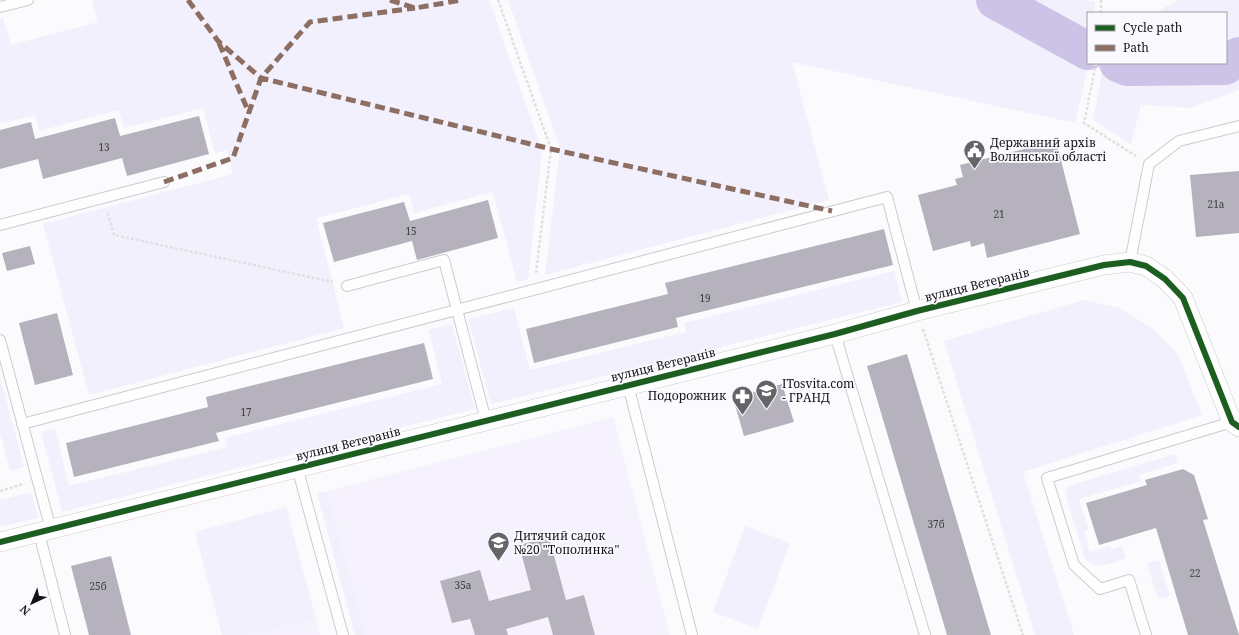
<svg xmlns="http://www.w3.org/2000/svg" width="1239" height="635" viewBox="0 0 1239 635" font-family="'Noto Serif',serif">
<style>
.built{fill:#f5f2fd}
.green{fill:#f3f0fd}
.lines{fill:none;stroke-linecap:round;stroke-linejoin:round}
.river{stroke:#ccc3e6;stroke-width:38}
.building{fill:#b6b2bd}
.service-casing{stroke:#cccbcf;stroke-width:12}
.minor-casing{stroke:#cccbcf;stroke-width:20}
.path{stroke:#e1e0e1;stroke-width:2.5;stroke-dasharray:3 2;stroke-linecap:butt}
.service{stroke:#fefeff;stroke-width:10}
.minor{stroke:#fefeff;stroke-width:19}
.quiet{stroke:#8d6e63;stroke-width:5;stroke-dasharray:10 5;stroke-linecap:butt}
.cycleway-casing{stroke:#faf9fd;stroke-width:8}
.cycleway{stroke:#1b5e20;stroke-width:6}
.labels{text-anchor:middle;stroke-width:3.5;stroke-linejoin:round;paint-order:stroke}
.number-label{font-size:10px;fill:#3d3b43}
.poi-label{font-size:12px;fill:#15131a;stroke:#faf9fd;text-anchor:start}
.street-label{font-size:12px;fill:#15131a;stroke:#faf9fd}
</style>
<rect width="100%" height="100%" fill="#fbfafc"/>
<path class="built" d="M613,417L670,635H366L327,491Z
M316,619L320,635H249Z"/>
<path class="green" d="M92,0H489L542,150L528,279L517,282L493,192L414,213L409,194L316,218L344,328L89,395L43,224L233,174L227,150L215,153L203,108L124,128L119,110L39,131L35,115L0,124V18L3,17L11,45L98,22Z
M508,0H1084L1095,2L1094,13H1088L1089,63L1075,123L792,62L829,200L545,275L560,148Z
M1178,0H1239V90L1190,108L1141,105L1131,144L1093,120L1104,63H1226V13H1155Z
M894,271L902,302L491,404L468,319L514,308L530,370L686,332L684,323Z
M1084,300L1119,308L1154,329L1178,355L1202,415L1023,472L1074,635H1035L944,341Z
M452,324L475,409L62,512L41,432L55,428L69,486L227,447L225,438L442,384L429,330Z
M0,377L24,467L10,471L0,433Z
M1175,454L1178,463L1139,475L1141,481L1079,499L1089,530L1084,531L1090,552L1110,546L1111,549L1122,546L1126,558C1110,563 1100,571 1085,559L1065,493L1068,486Z
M327,491L366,635H355L317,493Z
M31,492L38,518L0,527V500Z
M286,507L316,619L249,635H222L195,532Z
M745,526L790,543L758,629L713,612Z
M1159,560L1170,596L1158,599L1147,563Z"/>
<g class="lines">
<path class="river" d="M995,0L1088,51
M1118,63L1128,67L1225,66L1239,56"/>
</g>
<path class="building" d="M199,116L209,154L205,155L127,176L122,158L43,179L38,159L0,169V130L31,122L35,139L115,118L120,136Z
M1056,141L1080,234L987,258L984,243L971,247L970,241L933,251L918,195L957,185L955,179L963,177L960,165Z
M1239,171V233L1196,237L1190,175Z
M488,200L498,238L417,260L412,241L334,262L323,223L404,202L410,221Z
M884,229L893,265L676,318L678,327L534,363L526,329L668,294L665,283Z
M30,246L35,264L7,271L2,253Z
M57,313L73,375L35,385L19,323Z
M424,343L433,379L216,433L219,441L74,477L66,443L208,407L206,397Z
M907,354L991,635H947L879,406L867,366Z
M782,384L794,422L744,436L733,398Z
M1183,469L1194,475L1208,519L1203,520L1239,635H1188L1156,528L1099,545L1086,503L1147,485L1145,480Z
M549,537L566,600L584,595L595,635H553L548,617L506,629L508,635H475L470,619L452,623L440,581L480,570L489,601L531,590L519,545Z
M111,556L131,635H89L71,566Z"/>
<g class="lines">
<defs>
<path id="service" d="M0,7L28,0
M0,225L164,182
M1130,262L1149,164L1179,141L1239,126
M347,286L444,260L486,421
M835,334L925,635
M0,340L51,530
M628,385L692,635
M22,424L887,197L917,311
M297,467L343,635
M39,533L65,635
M1146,635L1129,580L1100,589L1074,565L1047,478L1232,422"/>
<path id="minor" d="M0,542L835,334L917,311L1104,265L1130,262L1146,266L1165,279L1183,298L1232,422L1239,427"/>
</defs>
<use href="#service" class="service-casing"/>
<use href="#minor" class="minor-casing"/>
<path class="path" d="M498,0L551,149L536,273
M1101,0V13
M1096,63L1084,123L1136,156
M108,213L114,235L333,282
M923,329L1023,635
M0,491L23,484"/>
<use href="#service" class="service"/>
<use href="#minor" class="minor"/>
<path class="quiet" d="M188,0L218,41L261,78L551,149L832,211
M390,0L415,8L462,0
M219,43L249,113
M164,182L233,158L261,78L310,22L415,8"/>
<defs>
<path id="cycleway" d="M0,542L835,334L917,311L1104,265L1130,262L1146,266L1165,279L1183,298L1232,422L1239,427"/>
</defs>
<use href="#cycleway" class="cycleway-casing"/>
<use href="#cycleway" class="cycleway"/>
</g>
<defs>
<symbol id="civic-pin" viewBox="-11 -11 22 30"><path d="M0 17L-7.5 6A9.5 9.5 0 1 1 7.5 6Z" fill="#666469" stroke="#faf9fd"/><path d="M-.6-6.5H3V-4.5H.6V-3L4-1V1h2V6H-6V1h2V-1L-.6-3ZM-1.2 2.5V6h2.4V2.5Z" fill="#fff"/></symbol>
<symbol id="school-pin" viewBox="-11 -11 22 30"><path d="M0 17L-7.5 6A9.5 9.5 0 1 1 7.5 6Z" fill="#666469" stroke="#faf9fd"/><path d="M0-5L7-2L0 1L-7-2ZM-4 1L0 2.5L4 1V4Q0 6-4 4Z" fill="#fff"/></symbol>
<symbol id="pharmacy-pin" viewBox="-11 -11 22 30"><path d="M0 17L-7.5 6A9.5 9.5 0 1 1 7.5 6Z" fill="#666469" stroke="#faf9fd"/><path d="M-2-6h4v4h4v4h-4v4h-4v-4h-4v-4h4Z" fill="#fff"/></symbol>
</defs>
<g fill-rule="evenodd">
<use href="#civic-pin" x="962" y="138" width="25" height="34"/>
<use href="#school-pin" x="754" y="378" width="25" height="34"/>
<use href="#pharmacy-pin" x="730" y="384" width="25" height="34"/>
<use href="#school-pin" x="486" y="530" width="25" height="34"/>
</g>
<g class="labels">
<g class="number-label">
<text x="104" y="151">13</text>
<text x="1216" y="208">21а</text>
<text x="999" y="218">21</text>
<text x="411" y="235">15</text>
<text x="705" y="302">19</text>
<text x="246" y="416">17</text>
<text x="936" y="528">37б</text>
<text x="1195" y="577">22</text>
<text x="463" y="589">35а</text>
<text x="98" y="590">25б</text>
</g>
<g class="poi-label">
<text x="990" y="147">Державний архів<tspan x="990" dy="14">Волинської області</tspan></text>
<text x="782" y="388">ITosvita.com<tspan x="782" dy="14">- ГРАНД</tspan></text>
<text x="726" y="400" text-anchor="end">Подорожник</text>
<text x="514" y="540">Дитячий садок<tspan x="514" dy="14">№20 "Тополинка"</tspan></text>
</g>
<g class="street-label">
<text transform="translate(977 285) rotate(-14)" y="4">вулиця Ветеранів</text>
<text transform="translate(663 365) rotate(-14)" y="4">вулиця Ветеранів</text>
<text transform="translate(348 444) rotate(-14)" y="4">вулиця Ветеранів</text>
</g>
</g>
<rect x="1087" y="12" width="140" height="52" fill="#faf9fd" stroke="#9e9da2"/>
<rect x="1095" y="25" width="20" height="6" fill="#1b5e20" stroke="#9e9da2"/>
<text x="1123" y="32" font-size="12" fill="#15131a">Cycle path</text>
<rect x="1095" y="45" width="20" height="6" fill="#8d6e63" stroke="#9e9da2"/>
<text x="1123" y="52" font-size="12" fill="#15131a">Path</text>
<g transform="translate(32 603) rotate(224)" stroke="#faf9fd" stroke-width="3" paint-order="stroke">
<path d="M0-3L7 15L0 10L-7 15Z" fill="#15131a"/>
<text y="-6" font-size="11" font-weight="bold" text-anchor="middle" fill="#15131a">N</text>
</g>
</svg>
